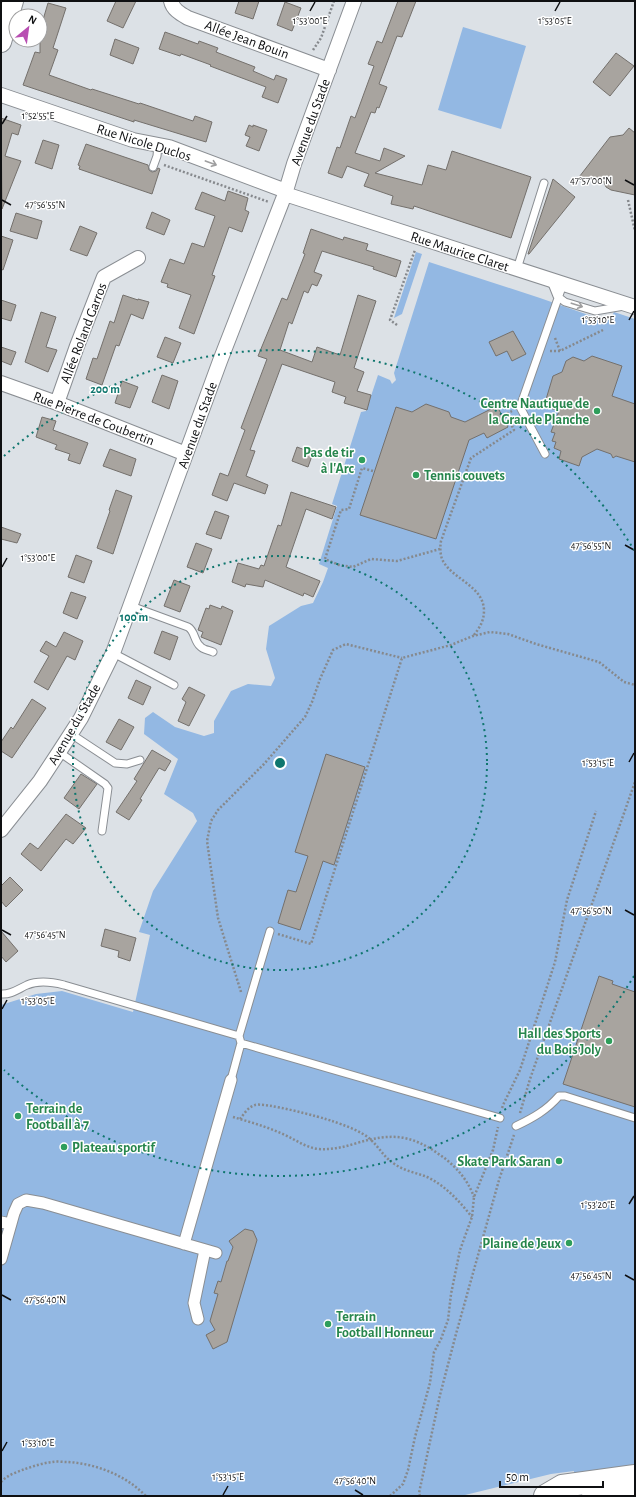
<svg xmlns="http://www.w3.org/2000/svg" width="636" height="1497" viewBox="0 0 636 1497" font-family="'Alegreya Sans',sans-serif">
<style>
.green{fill:#93b8e3}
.building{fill:#a8a49f;stroke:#74706c}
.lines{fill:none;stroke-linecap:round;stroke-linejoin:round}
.service-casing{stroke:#8a8e93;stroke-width:9}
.pedestrian-casing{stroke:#8a8e93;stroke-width:13}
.minor-casing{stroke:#8a8e93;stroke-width:16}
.secondary-casing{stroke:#8a8e93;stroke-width:22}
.primary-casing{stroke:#8a8e93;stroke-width:24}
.path{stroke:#86898d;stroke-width:2.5;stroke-dasharray:2 2;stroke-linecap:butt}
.service{stroke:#fff;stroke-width:7}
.pedestrian{stroke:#fff;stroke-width:11}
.minor{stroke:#fff;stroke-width:14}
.secondary{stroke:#fff;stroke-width:20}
.primary{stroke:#fff;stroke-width:22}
.oneway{stroke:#9f9fa0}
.ticks{fill:none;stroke:#0f1012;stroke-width:1.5}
.ring{fill:none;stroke:#0f766e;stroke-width:2;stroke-dasharray:2 4}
.leisure-dot{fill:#2e9e5b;stroke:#fff;stroke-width:1.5}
.labels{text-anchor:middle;stroke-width:3;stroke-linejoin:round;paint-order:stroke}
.street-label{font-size:14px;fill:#0f1012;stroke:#fff}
.leisure-label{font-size:14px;font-weight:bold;fill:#27864d;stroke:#fff;text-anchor:end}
.ticks-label{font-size:10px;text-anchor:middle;fill:#0f1012;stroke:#fff;stroke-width:3;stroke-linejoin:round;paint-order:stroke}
.centre{fill:#0f766e;stroke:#fff;stroke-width:2}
.ring-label{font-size:12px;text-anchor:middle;font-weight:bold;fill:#0f766e;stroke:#fff;stroke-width:3;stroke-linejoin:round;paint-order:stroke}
</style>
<rect width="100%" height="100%" fill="#dce1e6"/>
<path class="green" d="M463,27L526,46L501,129L438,110Z
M416,252L422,254L402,314L394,318Z
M429,262L540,298L597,318L609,315L612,316L614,312L635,319V1467L574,1475V1471L551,1474L461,1496H1V1005L36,994L62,991L133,1012L150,935L139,932L153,891L197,821L193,813L164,794L178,759L144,734L145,718L153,712L175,727L204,736L214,733V721L231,691L248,684L271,686L275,678L266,649L269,626L301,606L313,603L323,582L328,568L319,564L337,506L332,504L361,412L366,411L378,375L390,380L392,384L396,380L394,373Z"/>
<path class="building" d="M116,1H136L123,28L107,21Z
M239,1H259L253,19L235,13Z
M398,1H416L402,37L397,36L379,84L387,87L379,108L377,107L375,113L371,112L355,153L380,161L384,148L405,156L375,173L422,185L428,165L446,170L452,151L531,177L511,238L414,206L413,209L391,204L393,196L364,186L369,174L347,166L342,178L328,173L337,147L340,148L351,116L355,118L374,66L368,64L377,41L382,43Z
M285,2L301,8L292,31L277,25Z
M48,3L66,8L53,48L58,50L49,75L91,90L92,89L139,104L140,103L193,121L195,116L212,122L206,142L134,120V122L23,85L35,52L40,53V30Z
M165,32L198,44L199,41L218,48L216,52L255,67L253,71L274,80L276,75L287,79L278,103L262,97L266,87L210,66L211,65L181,54L180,56L159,49Z
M115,39L139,48L133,64L110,55Z
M616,53L634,66L610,96L593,82Z
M1,118L21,125L18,135L12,133L5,156L21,161L2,209Z
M249,125L253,127V125L267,130L259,151L246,146L250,137L245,135Z
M629,128L635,133V195L611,190L606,187L602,178L576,181L610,137L623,135Z
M43,140L59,145L52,169L35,163Z
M86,144L148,165L149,170L152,172L156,171L158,168L160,169L152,194L79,169L80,166L78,165Z
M553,179L575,197L529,254H528Z
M228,191L248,198L245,210L249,212L242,232L229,227L212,275L215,276L194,334L179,328L191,295L167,287L168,284L161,282L170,259L184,264L192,243L204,247L215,216L195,209L202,192L225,201Z
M152,212L170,220L164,235L146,228Z
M16,213L42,221L37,239L10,231Z
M80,226L97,233L87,256L70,250Z
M311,229L343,240L344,237L368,244L366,250L401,261L396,277L373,269L374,267L322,251L314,272L322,275L317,286L312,284L308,293L304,291L292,324L289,322L280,350L312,362L317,347L340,355L358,295L376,301L354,368L364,372L357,391L371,395L367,410L344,403L346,397L332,392L335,382L282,364L250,450L255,451L246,476L268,485L265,494L234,483L227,501L212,495L220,473L228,476L245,430L241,428L267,359L258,356L282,298L287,300L305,254L303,253Z
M1,236L13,240L3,270L1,269Z
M123,295L138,300V299L149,302L143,319L131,314L119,346L116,345L102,385L86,379L93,358L97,359L110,321L114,323Z
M1,300L16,305L11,321L1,318Z
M41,312L56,317L46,347L57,350L48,372L25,362Z
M513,331L526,354L512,361L507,351L496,356L489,342Z
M165,337L181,343L173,363L157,357Z
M1,347L16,352L11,365L1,361Z
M592,356L622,366L612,396L635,404V462L616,456L613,458L611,454L597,449L582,457L579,466L559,459L561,451L554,448L556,442L552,441L555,433L551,432L559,411L544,406L553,376L562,372L566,361L573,357L584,361Z
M162,375L178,381L169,409L152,402Z
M122,381L138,387L130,408L115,403Z
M426,404L449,412L451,417L465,422L497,406L508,427L487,438L484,433L469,440L436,539L360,515L396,407L412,412Z
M42,417L56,421L53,430L88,443L80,464L68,460L70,454L55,449L57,445L36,437Z
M297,447L313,453L308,467L292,461Z
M110,449L136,459L131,476L103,466Z
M116,490L132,496L113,554L97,548L110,511L109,510Z
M291,492L336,507L332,519L306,509L286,567L320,581L313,597L304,593L303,596L265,580L263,587L246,584L245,587L232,582L238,563L259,569L261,565L264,566L278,525L281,526Z
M215,511L229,516L221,539L206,534Z
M1,527L21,534L17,543L1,539Z
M196,543L212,549L203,573L187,567Z
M76,555L92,561L84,583L68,577Z
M174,580L190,586L180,612L164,606Z
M71,592L86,597L77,619L63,613Z
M210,605L221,609L222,606L233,611L221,645L201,637L203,632L198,630L206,608L209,609Z
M162,631L178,637L170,660L154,653Z
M64,632L83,641L75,660L67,656L48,690L34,682L49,656L40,651L46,641L56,647Z
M136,680L151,687L143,705L128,698Z
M189,687L205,695L189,726L178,721L186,702L182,699Z
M32,699L46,708L12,758L1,751V742L11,727L13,729Z
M119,719L134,727L121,750L106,742Z
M152,750L171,761L165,771L159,768L140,799L142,800L129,820L116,812L137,781L134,779Z
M326,754L365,767L334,865L323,861L300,930L278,923L288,890L296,892L308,856L295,852Z
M81,774L97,784L79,809L64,798Z
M66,814L86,828L73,844L66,839L41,871L21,854L30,843L38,849Z
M10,877L23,890L6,907L1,901V886Z
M105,929L136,938L130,961L118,957L119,951L101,946Z
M1,931L18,951L6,962L1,956Z
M599,976L613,981L612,984L635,992V1107L563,1084Z
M245,1229L253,1231L257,1240L227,1342L213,1349L206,1335L215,1330L210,1321L218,1294L214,1293L218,1281L221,1282L227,1261H228L233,1247L229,1241Z"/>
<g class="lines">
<defs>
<path id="service" d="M153,167L157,156L158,145
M517,269L544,183
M551,281L557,296L565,302L595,311L624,306
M545,454L520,407L563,284
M131,606L188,627C195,631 194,641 200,646C203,650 209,650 213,652
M113,653L174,685
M71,734L115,763L127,764L140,760
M59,752L105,784L108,788L102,831
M1,994C11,995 18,989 27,985C39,980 52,982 64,985L239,1036
M241,1043L500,1118
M231,1080L241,1043L239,1036L270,931
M516,1126C533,1118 547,1110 559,1096H565L635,1118"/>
<path id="pedestrian" d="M1,1222L11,1224
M184,1244L231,1080
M1,1259L14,1213L18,1204L26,1200L43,1203L216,1253
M198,1319L194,1303L205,1250"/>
<path id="minor" d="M171,1C173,10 181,14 188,18L329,70
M1,95L133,140L169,147L286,191
M285,194L635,307
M1,383L57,403L186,454
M57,403L77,346L104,277L138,258
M1,830L40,781L61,749L81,718L113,653L220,361L285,194L294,164L354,1"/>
<path id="secondary" d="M1,42L13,1"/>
<path id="primary" d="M545,1496L562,1486L635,1476
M593,1496L635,1494"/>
</defs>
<use href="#service" class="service-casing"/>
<use href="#pedestrian" class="pedestrian-casing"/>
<use href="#minor" class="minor-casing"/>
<use href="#secondary" class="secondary-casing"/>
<use href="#primary" class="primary-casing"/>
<path class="path" d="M313,50L321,38L334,1
M164,165L269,202
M628,200L635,231
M397,325L390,320L415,250
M555,338L560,351
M550,351H560L603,330
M373,471L362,468L349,509L341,510L325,559L339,565L353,567L371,559L397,561L440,549
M474,635C480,627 484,621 484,610C483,585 451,579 442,559C440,553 440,547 441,541L471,458L514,430L506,414L512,411
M278,934L311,944L402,658L451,645L473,636L490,632L508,634L536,644L599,662L624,682L635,685
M241,992L218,918L207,841L211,821L218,810L264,764L305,717L312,702L320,679L333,650L346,644L402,658
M502,1108L504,1103L520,1070L555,962L567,900L596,811
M520,1113L530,1079L635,782
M233,1117C250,1122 268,1127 285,1135C296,1140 305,1147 318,1149C332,1150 344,1147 357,1143C391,1133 411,1134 440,1155C455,1165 468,1180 474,1197
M240,1119C244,1114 248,1107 255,1105C264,1102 321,1117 332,1121C344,1125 361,1131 370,1139C380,1148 384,1158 396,1165C405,1171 417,1173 427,1177C446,1186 459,1201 472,1217
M1,1482C7,1475 17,1472 25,1469C34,1466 43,1463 52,1462C57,1461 63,1462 68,1462C97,1464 125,1475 146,1496
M390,1496L403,1484L408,1470L415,1437L430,1383L434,1352L441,1339L448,1320L451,1294L460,1250L472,1217L474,1197L493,1150L498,1127
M420,1496L419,1493L440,1395L456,1334L499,1180L514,1135"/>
<use href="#service" class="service"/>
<use href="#pedestrian" class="pedestrian"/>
<use href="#minor" class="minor"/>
<use href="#secondary" class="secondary"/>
<use href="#primary" class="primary"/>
</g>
<defs><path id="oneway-shaft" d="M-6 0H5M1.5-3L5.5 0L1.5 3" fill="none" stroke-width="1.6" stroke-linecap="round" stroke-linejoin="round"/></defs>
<g class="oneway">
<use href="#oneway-shaft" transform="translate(211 163) rotate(20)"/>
<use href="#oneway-shaft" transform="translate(577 305) rotate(18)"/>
</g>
<path class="ticks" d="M310,11L315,2M555,11L560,2M2,124L7,116M625,180L634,185M2,200L11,205M629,320L634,311M625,545L634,550M2,567L7,558M629,762L634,753M625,910L634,915M2,930L11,935M2,1009L7,1000M629,1204L634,1196M625,1275L634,1280M2,1295L11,1300M2,1451L7,1442M355,1490L363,1495M223,1495L228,1486"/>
<g class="ring">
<circle cx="280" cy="763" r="207"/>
<path d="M634 976A413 413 0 0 1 4 1070M4 456A413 413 0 0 1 634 550"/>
</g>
<g class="leisure-dot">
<circle cx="597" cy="411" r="4"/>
<circle cx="362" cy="460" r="4"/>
<circle cx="416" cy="475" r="4"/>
<circle cx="609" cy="1041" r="4"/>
<circle cx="18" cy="1116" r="4"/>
<circle cx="64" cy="1147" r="4"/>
<circle cx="559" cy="1161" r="4"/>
<circle cx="569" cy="1243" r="4"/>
<circle cx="328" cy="1324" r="4"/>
</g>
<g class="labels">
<g class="street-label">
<text transform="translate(247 39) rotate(20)" y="5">Allée Jean Bouin</text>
<text transform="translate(310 122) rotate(-70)" y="5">Avenue du Stade</text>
<text transform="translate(144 142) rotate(17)" y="5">Rue Nicole Duclos</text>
<text transform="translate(460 251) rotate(18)" y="5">Rue Maurice Claret</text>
<text transform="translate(83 333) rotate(-69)" y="5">Allée Roland Garros</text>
<text transform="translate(94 418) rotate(21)" y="5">Rue Pierre de Coubertin</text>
<text transform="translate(197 425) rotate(-70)" y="5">Avenue du Stade</text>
<text transform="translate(74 724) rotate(-60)" y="5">Avenue du Stade</text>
</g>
<g class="leisure-label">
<text x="589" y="408">Centre Nautique de<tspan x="589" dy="16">la Grande Planche</tspan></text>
<text x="354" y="457">Pas de tir<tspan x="354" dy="16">à l'Arc</tspan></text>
<text x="424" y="480" text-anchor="start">Tennis couvets</text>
<text x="601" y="1038">Hall des Sports<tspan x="601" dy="16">du Bois Joly</tspan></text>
<text x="26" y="1113" text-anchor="start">Terrain de<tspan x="26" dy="16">Football à 7</tspan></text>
<text x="72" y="1152" text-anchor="start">Plateau sportif</text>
<text x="551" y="1166">Skate Park Saran</text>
<text x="561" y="1248">Plaine de Jeux</text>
<text x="336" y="1321" text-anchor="start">Terrain<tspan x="336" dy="16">Football Honneur</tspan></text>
</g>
</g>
<g class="ticks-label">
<text x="310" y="24">1°53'00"E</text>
<text x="555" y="24">1°53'05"E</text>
<text x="38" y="119">1°52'55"E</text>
<text x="591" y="184">47°57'00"N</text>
<text x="45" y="208">47°56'55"N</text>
<text x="598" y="323">1°53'10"E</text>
<text x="591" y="549">47°56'55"N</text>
<text x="38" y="561">1°53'00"E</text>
<text x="598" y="766">1°53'15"E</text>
<text x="591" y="914">47°56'50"N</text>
<text x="45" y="938">47°56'45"N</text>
<text x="38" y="1004">1°53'05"E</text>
<text x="598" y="1208">1°53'20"E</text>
<text x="591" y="1279">47°56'45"N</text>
<text x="45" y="1303">47°56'40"N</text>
<text x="38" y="1446">1°53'10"E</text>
<text x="228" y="1480">1°53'15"E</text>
<text x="355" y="1484">47°56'40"N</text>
</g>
<circle cx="280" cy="763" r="6" class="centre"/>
<g class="ring-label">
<text x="105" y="393">200 m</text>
<text x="134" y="621">100 m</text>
</g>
<rect width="636" height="1497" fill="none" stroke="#0f1012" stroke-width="4"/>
<g transform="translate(28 28) rotate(29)"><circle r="19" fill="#ffffff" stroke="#9f9fa0"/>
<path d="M0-3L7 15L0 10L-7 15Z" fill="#b84fb2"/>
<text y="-6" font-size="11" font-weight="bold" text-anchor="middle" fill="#0f1012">N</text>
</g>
<path d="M500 1481v6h103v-6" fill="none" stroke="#0f1012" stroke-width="2"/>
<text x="506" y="1481" font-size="12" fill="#0f1012" stroke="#ffffff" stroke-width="3" paint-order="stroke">50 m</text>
</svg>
